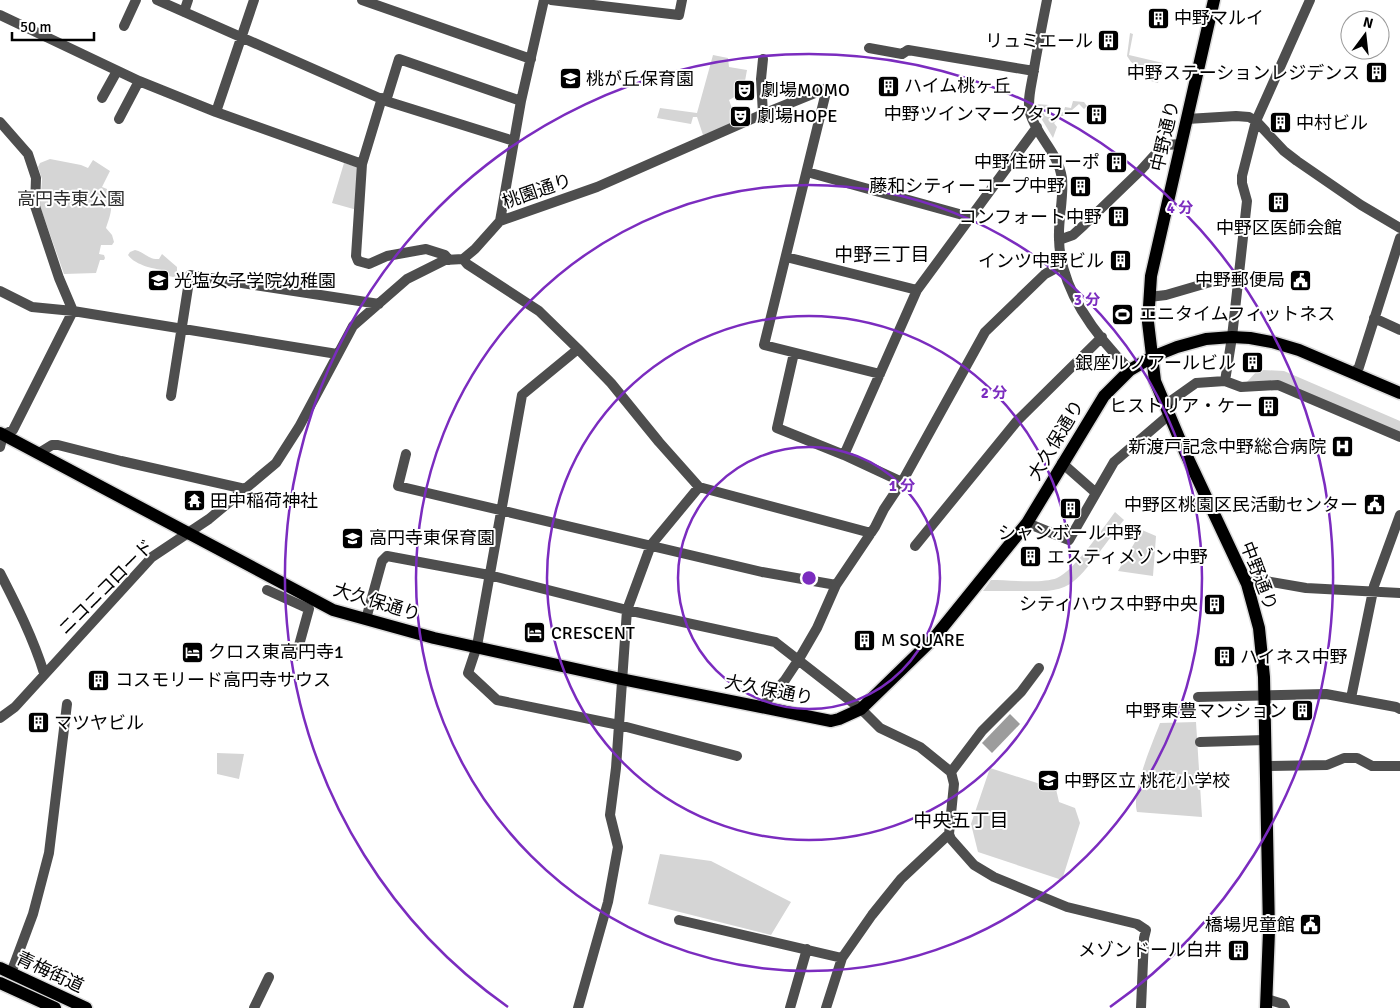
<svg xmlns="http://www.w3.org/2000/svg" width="1400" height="1008" viewBox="0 0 1400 1008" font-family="Signika,'Noto Sans JP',sans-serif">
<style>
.green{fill:#d5d5d5}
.water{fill:#9c9c9c}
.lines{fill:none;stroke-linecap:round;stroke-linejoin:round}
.major-casing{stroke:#dbdbdb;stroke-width:15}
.minor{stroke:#4e4e4e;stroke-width:10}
.major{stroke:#000;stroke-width:12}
.ring{fill:none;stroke:#7b2cbf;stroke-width:2.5}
.labels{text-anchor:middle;stroke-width:4;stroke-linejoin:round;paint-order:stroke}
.poi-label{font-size:18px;fill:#000;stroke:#fff;text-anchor:start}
.street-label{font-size:18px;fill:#000;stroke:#fff}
.park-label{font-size:18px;fill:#2c2c2c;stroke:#fff}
.neighbourhood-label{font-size:19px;fill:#000;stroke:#fff}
.centre{fill:#7b2cbf;stroke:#fff;stroke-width:2.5}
.ring-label{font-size:15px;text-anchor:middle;font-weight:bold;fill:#7b2cbf;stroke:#fff;stroke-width:4;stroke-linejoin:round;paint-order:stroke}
</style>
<rect width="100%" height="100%" fill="#fff"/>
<path class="green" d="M1130,33L1133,34L1129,55L1163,63L1158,83L1151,81L1145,71L1131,62L1127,56Z
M713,55L728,58L729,67L747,70L745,81L735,82L736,96L729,100L737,122L703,135L697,117H693L691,124L657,118L660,108L697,113Z
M1073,101L1084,102L1087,106L1084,109L1079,104L1065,116H1061L1054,123L1057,127L1053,138L1038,113L1037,104L1049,105L1045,107L1043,112L1045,116C1052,119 1059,116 1064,111L1065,107L1071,108Z
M50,159L81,165L88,168L93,160L110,171L102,187L107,189C107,196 111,199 111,205C112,212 108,222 106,228L112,235L114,242L112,245H101L99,254L104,255L105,258L104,260H100L96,273L64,274L40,206L42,179L38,167L40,163Z
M344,163L357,167V210L332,203Z
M135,250C144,252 149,260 159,259L162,254L177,267V276L173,277L169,276L168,271C155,269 136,266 128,255L130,252Z
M1262,370L1284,371L1400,421V433L1282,382L1246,383L1257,371L1261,372Z
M1115,512L1124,520C1111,535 1086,574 1070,584C1063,588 1056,590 1047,591H983L991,580C1009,580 1042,584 1057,578C1074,571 1103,528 1115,512Z
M1142,530L1156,536L1153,576L1118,571Z
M1196,722L1202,817L1137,812C1131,792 1152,744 1160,723Z
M217,753L244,754L239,779L217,774Z
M990,768L1056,789L1059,802L1075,808L1080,823L1062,880L978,852L971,824Z
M660,854L711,861L791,902L771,935L648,904Z"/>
<path class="water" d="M1010,714L1020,724L992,753L982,743Z"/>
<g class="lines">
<defs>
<path id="major" d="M1214,0L1151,276L1148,322L1155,381L1185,452L1247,584L1259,628L1264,677L1269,931L1266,1008
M0,433L333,610L434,638L621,679L831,721L839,719L861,709L934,638L1027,523L1104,396L1130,370L1152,357L1177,347L1206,339L1232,337L1250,338L1272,342L1299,350L1400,393
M0,968L86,1008
M0,983L55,1008"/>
</defs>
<use href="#major" class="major-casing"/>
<path class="minor" d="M157,0L386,101L514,141
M362,0L531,59
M551,0L679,15L682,0
M1047,0C1042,25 1037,50 1033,75C1031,87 1027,101 1030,113C1037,137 1058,152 1062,178C1064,198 1058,219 1059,239C1060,290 1095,335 1130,370
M184,12L188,0
M0,15L139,81L216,112L362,164L382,98
M124,26L136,0
M869,48L902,54L908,50L1034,71
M827,88L764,345L880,374
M102,98L117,71
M386,101L399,59L521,101
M216,112L254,0
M763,114L761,79L763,59
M119,119L139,81
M1187,119L1236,116L1249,117L1256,121L1284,151L1297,161L1361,205L1400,228
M0,122L28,154L36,178L35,206L59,278L73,311L13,430L3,435L0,447
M362,164L356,256L358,261L369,264L387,256L426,249L445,255L449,260
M807,172L970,217
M500,221L521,101L544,0
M1059,240L1073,235L1084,225L1141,170L1160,149L1166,145L1181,144
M786,257L917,290
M463,259L467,264L539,311L578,349L611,383L659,442L699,487L871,533
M0,291L32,307L73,311L337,354
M1149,297L1166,295L1238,274
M1374,318L1400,330
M578,349L522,395L477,646L468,673L497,700L619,725L737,756
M794,353L777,428L844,455L902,482
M1354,373L1359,367L1400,238
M1225,381L1232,337L1247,201L1242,183V176L1256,121L1310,0
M171,396L190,275L379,304
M1165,405L1196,383L1225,381L1241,387L1278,385L1400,437
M39,453L52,445H58L121,461L245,489
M406,454L398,486L762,572L836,585
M844,455L917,290L1037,127
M1062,463L1096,493
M1027,523L1069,540L1114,462L1169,415
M915,546L1017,421L1102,337
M0,573C17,606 33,638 44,673
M1247,584L1260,580L1306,588L1400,593
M267,590L309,609L296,656
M366,619L382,561L387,556L489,575L627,610L775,642L861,709L880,728L920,747L951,772L954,784L949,834L951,839L974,865L994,877L1067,907L1137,924L1146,930L1144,938L1141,1008
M1198,697L1326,694L1396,707L1400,709
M1351,698L1374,586L1400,515
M762,706L785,680L799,659L817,628L836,585L875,527L884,509L902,482L985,332L1045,274L1062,265
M0,718L15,707L152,557L209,519L276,463L299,427L353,326L407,279L445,260L463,259L475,249L500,221L597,187L763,114L827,88
M1200,742L1265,740
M1266,766L1327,765L1344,758H1357L1372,766H1400
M951,772L982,731L1021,692L1039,668
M679,920L842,958
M11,973L33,914L49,853L67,704
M1267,999L1283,1004L1285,1008
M254,1008L269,977
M578,1008L608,902L618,847L610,815L616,768L627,610L651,545L699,487
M790,1008L807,949
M826,1008L842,958L872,915L901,879L949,834"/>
<use href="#major" class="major"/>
</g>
<g class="ring">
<circle cx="809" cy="578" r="131"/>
<circle cx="809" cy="578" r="262"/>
<circle cx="809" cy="578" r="393"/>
<path d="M508 1007A524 524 0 1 1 1110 1007"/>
</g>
<defs>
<symbol id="building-square" viewBox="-11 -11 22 22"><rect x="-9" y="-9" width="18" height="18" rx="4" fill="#000" stroke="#fff"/><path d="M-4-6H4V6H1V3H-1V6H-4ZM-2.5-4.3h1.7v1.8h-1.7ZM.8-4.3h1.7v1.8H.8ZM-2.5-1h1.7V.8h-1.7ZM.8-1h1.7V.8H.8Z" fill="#fff"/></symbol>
<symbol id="school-square" viewBox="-11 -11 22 22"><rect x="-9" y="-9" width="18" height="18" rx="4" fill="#000" stroke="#fff"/><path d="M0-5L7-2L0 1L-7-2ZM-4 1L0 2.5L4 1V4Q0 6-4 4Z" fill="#fff"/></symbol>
<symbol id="theatre-square" viewBox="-11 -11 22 22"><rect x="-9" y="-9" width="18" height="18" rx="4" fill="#000" stroke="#fff"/><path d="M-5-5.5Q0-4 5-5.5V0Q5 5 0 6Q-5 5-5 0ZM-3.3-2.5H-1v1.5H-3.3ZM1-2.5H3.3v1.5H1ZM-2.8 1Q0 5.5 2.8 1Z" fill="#fff"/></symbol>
<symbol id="civic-square" viewBox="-11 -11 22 22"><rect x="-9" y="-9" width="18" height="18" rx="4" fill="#000" stroke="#fff"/><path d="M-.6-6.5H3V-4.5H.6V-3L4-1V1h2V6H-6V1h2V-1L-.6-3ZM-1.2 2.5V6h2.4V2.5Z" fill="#fff"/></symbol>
<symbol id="stadium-square" viewBox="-11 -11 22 22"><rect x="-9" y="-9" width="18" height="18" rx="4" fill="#000" stroke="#fff"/><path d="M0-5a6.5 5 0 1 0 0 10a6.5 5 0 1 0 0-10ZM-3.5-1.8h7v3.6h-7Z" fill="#fff"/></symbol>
<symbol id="hospital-square" viewBox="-11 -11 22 22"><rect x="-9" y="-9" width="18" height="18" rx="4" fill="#000" stroke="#fff"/><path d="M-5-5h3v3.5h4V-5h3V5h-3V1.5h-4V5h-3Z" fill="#fff"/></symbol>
<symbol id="temple-square" viewBox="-11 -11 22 22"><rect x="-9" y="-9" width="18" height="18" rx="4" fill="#000" stroke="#fff"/><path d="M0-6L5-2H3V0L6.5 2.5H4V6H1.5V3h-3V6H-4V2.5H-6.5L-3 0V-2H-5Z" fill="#fff"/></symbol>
<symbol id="hotel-square" viewBox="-11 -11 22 22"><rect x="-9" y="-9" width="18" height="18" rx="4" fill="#000" stroke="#fff"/><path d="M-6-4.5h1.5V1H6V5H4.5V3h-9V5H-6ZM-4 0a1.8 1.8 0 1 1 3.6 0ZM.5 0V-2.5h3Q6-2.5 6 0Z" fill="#fff"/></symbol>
</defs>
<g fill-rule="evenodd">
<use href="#building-square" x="1146" y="6" width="25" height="25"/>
<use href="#building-square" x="1096" y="28" width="25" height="25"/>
<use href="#building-square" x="1364" y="60" width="25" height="25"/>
<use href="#school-square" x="558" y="66" width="25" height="25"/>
<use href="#building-square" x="876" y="74" width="25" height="25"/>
<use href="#theatre-square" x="732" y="78" width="25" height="25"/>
<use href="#building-square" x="1084" y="102" width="25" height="25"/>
<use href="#theatre-square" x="728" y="104" width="25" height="25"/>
<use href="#building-square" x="1268" y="110" width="25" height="25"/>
<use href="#building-square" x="1104" y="150" width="25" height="25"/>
<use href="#building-square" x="1068" y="174" width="25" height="25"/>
<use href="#building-square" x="1266" y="190" width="25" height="25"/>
<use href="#building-square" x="1106" y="204" width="25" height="25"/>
<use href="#building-square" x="1108" y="248" width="25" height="25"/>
<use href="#civic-square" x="1288" y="268" width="25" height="25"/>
<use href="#school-square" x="146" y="268" width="25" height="25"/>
<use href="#stadium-square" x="1110" y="302" width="25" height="25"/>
<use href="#building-square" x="1240" y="350" width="25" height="25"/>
<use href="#building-square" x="1256" y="394" width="25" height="25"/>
<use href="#hospital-square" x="1330" y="434" width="25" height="25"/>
<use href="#temple-square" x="182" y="488" width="25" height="25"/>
<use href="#civic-square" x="1362" y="492" width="25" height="25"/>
<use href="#building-square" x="1058" y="496" width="25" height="25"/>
<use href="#school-square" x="340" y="526" width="25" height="25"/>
<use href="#building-square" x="1018" y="544" width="25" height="25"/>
<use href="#building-square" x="1202" y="592" width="25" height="25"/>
<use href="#hotel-square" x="522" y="620" width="25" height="25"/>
<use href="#building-square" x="852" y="628" width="25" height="25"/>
<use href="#hotel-square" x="180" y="640" width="25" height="25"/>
<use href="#building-square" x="1212" y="644" width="25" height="25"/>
<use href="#building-square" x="86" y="668" width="25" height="25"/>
<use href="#building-square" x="1290" y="698" width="25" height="25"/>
<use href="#building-square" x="26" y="710" width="25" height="25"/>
<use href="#school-square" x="1036" y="768" width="25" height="25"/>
<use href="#civic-square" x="1298" y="912" width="25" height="25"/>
<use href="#building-square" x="1226" y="938" width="25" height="25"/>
</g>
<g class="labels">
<g class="poi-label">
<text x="1174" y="24">中野マルイ</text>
<text x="1093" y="47" text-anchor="end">リュミエール</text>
<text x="1360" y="79" text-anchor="end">中野ステーションレジデンス</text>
<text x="586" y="85">桃が丘保育園</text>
<text x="904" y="92">ハイム桃ヶ丘</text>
<text x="761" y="96">劇場MOMO</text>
<text x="1081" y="120" text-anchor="end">中野ツインマークタワー</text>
<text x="757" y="122">劇場HOPE</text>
<text x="1296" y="129">中村ビル</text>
<text x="1100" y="168" text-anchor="end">中野住研コーポ</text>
<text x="1065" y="192" text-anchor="end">藤和シティーコープ中野</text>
<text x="1102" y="223" text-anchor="end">コンフォート中野</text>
<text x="1279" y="234" text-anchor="middle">中野区医師会館</text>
<text x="1104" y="267" text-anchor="end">インツ中野ビル</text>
<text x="1285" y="286" text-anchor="end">中野郵便局</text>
<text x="174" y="287">光塩女子学院幼稚園</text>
<text x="1139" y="320">エニタイムフィットネス</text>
<text x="1236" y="369" text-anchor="end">銀座ルノアールビル</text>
<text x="1253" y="412" text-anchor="end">ヒストリア・ケー</text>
<text x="1326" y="453" text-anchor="end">新渡戸記念中野総合病院</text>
<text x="210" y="507">田中稲荷神社</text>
<text x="1358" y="511" text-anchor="end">中野区桃園区民活動センター</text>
<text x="1070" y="539" text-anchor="middle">シャンボール中野</text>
<text x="369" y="544">高円寺東保育園</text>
<text x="1047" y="563">エスティメゾン中野</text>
<text x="1198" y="610" text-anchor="end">シティハウス中野中央</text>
<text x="551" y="639">CRESCENT</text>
<text x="881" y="646">M SQUARE</text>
<text x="208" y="658">クロス東高円寺1</text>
<text x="1240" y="663">ハイネス中野</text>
<text x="115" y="686">コスモリード高円寺サウス</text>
<text x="1287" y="717" text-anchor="end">中野東豊マンション</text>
<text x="54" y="729">マツヤビル</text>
<text x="1064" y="787">中野区立 桃花小学校</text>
<text x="1295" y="931" text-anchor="end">橋場児童館</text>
<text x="1222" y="956" text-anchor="end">メゾンドール白井</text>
</g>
<g class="street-label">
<text transform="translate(1165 136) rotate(-77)" y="6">中野通り</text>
<text transform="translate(537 191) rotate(-19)" y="6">桃園通り</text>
<text transform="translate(1056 440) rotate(-59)" y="6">大久保通り</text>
<text transform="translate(1259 576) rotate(69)" y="6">中野通り</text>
<text transform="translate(106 587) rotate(-45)" y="6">ニコニコロード</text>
<text transform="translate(377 602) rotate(17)" y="6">大久保通り</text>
<text transform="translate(769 690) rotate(11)" y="6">大久保通り</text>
<text transform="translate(50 972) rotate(25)" y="6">青梅街道</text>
</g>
<g class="park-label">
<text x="71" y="205">高円寺東公園</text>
</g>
<g class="neighbourhood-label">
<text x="882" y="261">中野三丁目</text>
<text x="961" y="827">中央五丁目</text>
</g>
</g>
<circle cx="809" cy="578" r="8" class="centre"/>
<g class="ring-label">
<text x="1180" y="213">4 分</text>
<text x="1087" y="305">3 分</text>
<text x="994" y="398">2 分</text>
<text x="902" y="491">1 分</text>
</g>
<g transform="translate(1365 35) rotate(15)"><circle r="24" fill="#ffffff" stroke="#999999"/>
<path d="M0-4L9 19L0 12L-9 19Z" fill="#000000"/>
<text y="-8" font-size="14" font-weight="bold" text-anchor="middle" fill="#000000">N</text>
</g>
<path d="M12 32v8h82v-8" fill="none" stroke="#000000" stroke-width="2.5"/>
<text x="20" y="32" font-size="15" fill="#000000" stroke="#ffffff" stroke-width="4" paint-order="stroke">50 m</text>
</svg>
